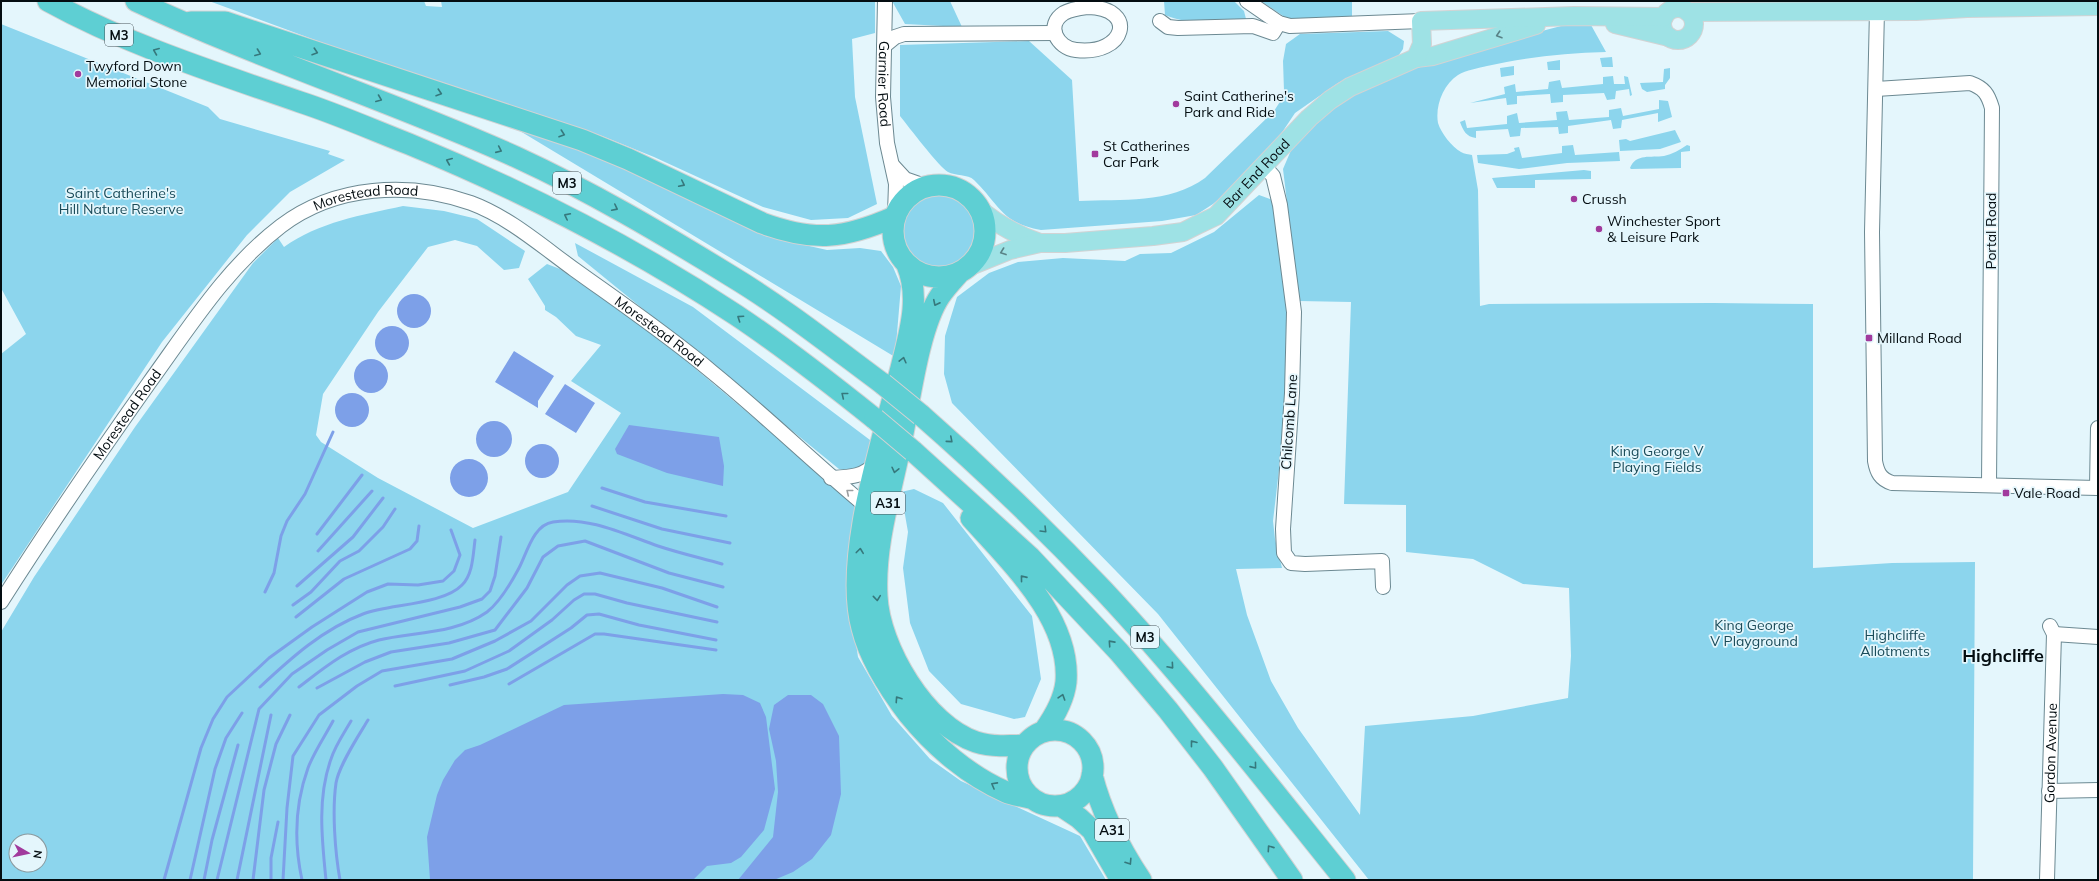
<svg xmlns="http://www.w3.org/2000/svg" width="2099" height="881" viewBox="0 0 2099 881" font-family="Mulish,sans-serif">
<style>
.green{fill:#8cd5ed;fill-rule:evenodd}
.water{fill:#7da0e8}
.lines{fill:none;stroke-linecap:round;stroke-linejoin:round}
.stream{stroke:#7da0e8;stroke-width:3}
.minor-casing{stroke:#6c8992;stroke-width:16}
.major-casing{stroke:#d2d3d4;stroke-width:20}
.highway-casing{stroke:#d2d3d4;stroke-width:23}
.minor{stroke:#fff;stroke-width:14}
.major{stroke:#9ee2e5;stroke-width:18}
.highway{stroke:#5ecfd3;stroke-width:21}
.highway-bridge-casing{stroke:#d2d3d4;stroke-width:23;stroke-linecap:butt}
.highway-bridge{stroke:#5ecfd3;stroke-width:21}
.oneway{stroke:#598286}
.oneway2{stroke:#36787c}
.oneway3{stroke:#9b9ea0}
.poi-dot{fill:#a13a9d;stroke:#e4f6fc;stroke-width:1.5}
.labels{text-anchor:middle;stroke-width:3.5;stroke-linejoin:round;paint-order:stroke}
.shield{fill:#e4f6fc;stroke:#475358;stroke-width:1}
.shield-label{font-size:13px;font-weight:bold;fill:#040d11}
.poi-label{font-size:14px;fill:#040d11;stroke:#e4f6fc;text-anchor:start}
.street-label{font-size:14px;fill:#040d11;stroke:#e4f6fc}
.park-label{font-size:14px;fill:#1a4b59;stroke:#e4f6fc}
.district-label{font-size:18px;font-weight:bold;fill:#040d11;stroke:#e4f6fc}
</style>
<rect width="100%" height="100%" fill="#e4f6fc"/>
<path class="green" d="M209,1H424L426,6L442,7L441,1H875V33L852,39L855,97L877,204L848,218L811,220L763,207L654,157L602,136L342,50Z
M892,1H950L962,27L905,24Z
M1164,1H1234L1244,11L1246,19C1219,21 1190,26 1165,15Z
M1261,1H1352V16L1292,22Z
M1,24L208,107L220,119L330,151L328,154L345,160L290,192L247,235L162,342L1,585V354L26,334L1,288Z
M1574,25H1591L1606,52C1565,53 1527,57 1487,66C1479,68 1466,70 1458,75C1443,85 1435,106 1438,123C1441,133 1452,147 1461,152C1464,154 1469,154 1472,155L1478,190L1480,306L1489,304L1713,303L1813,304V568L1892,563L1975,562L1973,880H1369L1158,614L952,403L944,374L945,336L957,297L989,273L1018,262L1063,258L1125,261L1140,254L1171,253L1214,232L1259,195L1273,200L1287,266L1285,384L1282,444L1273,521L1275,539L1282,568L1236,569L1247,615L1271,681L1298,728L1360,815L1365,726L1473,716L1568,698L1571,656L1569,588L1523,584L1473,559L1406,552V505L1344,504L1351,302L1299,301L1283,169L1292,148L1319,117L1355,89L1424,64L1500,42L1561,26Z
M1388,31L1404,41L1403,49L1396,59L1379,64L1338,83L1295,113L1273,146L1243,179L1213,204L1196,215L1162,221L1041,230C1001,223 999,204 974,180C968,174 955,176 948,172C940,168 908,126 900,116V45L1029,41L1072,80L1079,201C1121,199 1170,204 1205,178L1274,111L1283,97L1284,91L1283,61L1286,44L1300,34Z
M1612,57L1613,67H1602L1600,58Z
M1560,60V70H1548L1547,62Z
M1514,66V75L1501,77L1500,68Z
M1670,68V78L1665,85V89L1647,92L1642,89L1640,83L1663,82L1664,69Z
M1613,76L1614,84H1625L1624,76L1628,77L1632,95L1630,96L1629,89L1616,91L1615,99L1607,100L1604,93L1563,95V102L1551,103L1550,94L1517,96V104L1507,105L1506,98L1470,103L1505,94L1504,87L1515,84L1516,92L1548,89L1549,82L1560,80L1562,88L1603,84V77Z
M1659,100L1668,101L1672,117L1658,122V113L1622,120L1621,128L1613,129L1611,120L1568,126V133L1559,134L1558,127L1521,128L1520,136L1510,137L1508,129L1476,131V138C1466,137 1463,130 1460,122L1465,120L1467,128L1507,124V116L1517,113L1519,123L1557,120L1556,112L1567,111L1569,120L1609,117V110L1621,108L1623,116L1659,109Z
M515,128L594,152L765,236L827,250L860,248L881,251L893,267L901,286L895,357Z
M1675,130L1681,142L1660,149L1620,151L1619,140L1626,139L1630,141Z
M1573,145L1575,155L1619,152L1620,161L1567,163L1519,169L1478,163L1477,155L1507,154L1515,151L1514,148L1519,147L1522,158L1562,153V146Z
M1687,145L1690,146V151L1681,152V168L1631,169L1630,168C1636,153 1651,158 1664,156C1672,154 1680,150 1687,145Z
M1584,170L1591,171V179L1535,180V188H1497L1492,178Z
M901 232a37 37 0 1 1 74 0a37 37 0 1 1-74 0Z
M403,206L444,211L477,219L525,251L519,268L504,270L477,246L455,240L428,247L378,312L323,394L316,435L321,442L378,478L473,528L568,492L621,413L571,381L601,345L576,336L556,317L545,310V306L528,279L547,264L560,269L660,339L759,422L859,509L854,630L858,657L892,716L930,759L961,781L1080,836L1106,880H1V632L34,577L135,427L253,263L278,238L284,247C319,222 362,215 403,206ZM16,841H40V865H16Z
M575,243L693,307L874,443L871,462L850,471L839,469L578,256Z
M914,489L943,503L1032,616L1041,679L1025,717L1014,719L961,704L929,671L910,623L903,568L908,532L901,492Z"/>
<path class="water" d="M397 311a17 17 0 1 1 34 0a17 17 0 1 1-34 0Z
M375 343a17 17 0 1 1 34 0a17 17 0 1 1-34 0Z
M514,351L554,376L538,401V408L495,382Z
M354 376a17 17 0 1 1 34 0a17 17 0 1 1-34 0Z
M565,384L595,403L576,433L545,414Z
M335 410a17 17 0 1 1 34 0a17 17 0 1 1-34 0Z
M476 439a18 18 0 1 1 36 0a18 18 0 1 1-36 0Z
M629,425L719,437L724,466L723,486L667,473L617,454L615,449Z
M525 461a17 17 0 1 1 34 0a17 17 0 1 1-34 0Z
M450 478a19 19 0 1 1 38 0a19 19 0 1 1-38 0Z
M723,694L743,695L760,703L766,717L775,789L764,830L741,857L731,863L707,866L693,880H430L427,837L437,795L443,780L455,760L465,750L480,745L564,705Z
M788,695H811L823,704L839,736L841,794L831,835L812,859L793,872L774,880H738L773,837L778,792L776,761L769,729L774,705Z"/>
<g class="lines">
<path class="stream" d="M602,488L645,502L726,516
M592,506L662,529L730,543
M317,534L362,475
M318,551L372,491
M297,586L353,537L383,498
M265,592L274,573L281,536L287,521L305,494L333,432
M293,605L311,592L340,561L359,551L383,527L395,509
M296,617L344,579L410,549L417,541L419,526
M509,684L595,634H604L716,650
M450,685L484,677L507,669L571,628L587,615L599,614L639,625L716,640
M395,686L465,671L509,651L552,620L574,600L584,594H595L627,603L717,622
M260,687C291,658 323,629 363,614C389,604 443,605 462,585C473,574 473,555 475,540
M299,687C324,668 348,648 379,640C414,632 456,634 487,612C500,602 511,583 519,568C527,553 533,525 553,522C589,516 626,535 658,546C679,553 701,558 722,564
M317,688L365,662L391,652L449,643L495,630L527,588L543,557L558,546L585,541L669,573L723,587
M164,880L201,748L213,719L227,697L269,658L312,627L367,592L388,584L418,585L443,581L454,571L460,555L451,530
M190,880L215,769L226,738L242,713
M204,880L212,840L238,745
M217,880L259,709L292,674L327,650L358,632L460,607L482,599L490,591L495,576L501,537
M237,880L271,715
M253,880L264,790L276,744L290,715
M271,880V858L278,822
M283,880L287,808L293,756L319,715L357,686L382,671L452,659L495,641L531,621L567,585L580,576L600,573L662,588L717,607
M302,880C294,843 295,804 308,768C314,752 325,736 333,721
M326,880C322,840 317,798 331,759C335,746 344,733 351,721
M340,880C335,852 332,811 336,783C339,765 359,735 368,720"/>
<defs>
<g id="minor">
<path id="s1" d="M885,1L883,97L887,143L896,184L895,213"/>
<path d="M1247,1L1279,23L1290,26L1421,21"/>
<path d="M1088,7C1138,8 1126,56 1076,50C1057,48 1045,25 1064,13C1071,9 1080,8 1088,7Z"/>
<path d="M1672,10L1674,1"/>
<path d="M1877,10L1872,232L1875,461C1877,472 1880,479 1892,483L2098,488"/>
<path d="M1160,21L1168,27L1178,28L1253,26L1273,33L1279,23"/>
<path d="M884,46L895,37L904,34L1055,33"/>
<path d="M1876,89L1970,83C1984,88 1988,94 1992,108L1989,485"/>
<path d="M893,166L905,179L925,186"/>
<path d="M1264,166L1273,176L1280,205L1294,312L1292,393L1283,529L1284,553L1291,563L1305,564L1382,561L1383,587"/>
<path d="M831,478C852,477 862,477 878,462"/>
<path d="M2097,488L2098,428"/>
<path id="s2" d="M1,602C48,528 98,455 149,383C189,328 226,268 281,226C335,185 409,181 471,203C509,217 543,247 575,270C621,303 668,335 712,372C765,415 814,463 867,507"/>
<path d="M2054,634L2098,637"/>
<path d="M2049,791L2098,790"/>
<path id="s3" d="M2047,880L2054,634L2050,626"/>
</g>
<g id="major">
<circle cx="1678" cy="24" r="16"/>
<path d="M1688,12L1916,11L1967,8L2098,6"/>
<path d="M1615,24L1669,37"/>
<path d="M1416,58L1433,56L1536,25"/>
<path d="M979,209C998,225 1016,235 1040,243"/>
<path id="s4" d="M968,267L1010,250L1040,243H1065L1153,236L1183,232L1197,225L1216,216L1309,118L1330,100L1350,87L1416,58L1422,44L1421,21L1574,16L1664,17"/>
</g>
<path id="highway" d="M48,1C128,45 214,72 300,102C337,114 373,130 409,144C523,191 633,247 736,315C784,347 830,383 875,419
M136,1C260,59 391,101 516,157C590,191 661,233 731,276C784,308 833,347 883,384
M191,22H225L582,140L628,159L762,223C814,242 844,239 894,217
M893 231a46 46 0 1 1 92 0a46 46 0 1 1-92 0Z
M907,265C921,299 909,334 901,368C883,439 843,558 862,628C870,660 889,689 909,715C934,746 969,776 1006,792C1013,795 1022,796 1030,798
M960,272C953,280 946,287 940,296C919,327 910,400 902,438C892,490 874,543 877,596C879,647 926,726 976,742C992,747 1008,746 1024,745
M921,415C984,470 1045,529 1103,590C1189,682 1266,782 1345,880
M913,451L1030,557L1119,652L1168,710L1213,768L1292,880
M971,518C1009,561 1071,618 1066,682C1064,700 1054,717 1044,731
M1017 768a38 38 0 1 1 76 0a38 38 0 1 1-76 0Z
M1092,775C1102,814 1119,847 1141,880
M1061,806L1079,818L1092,830L1121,880"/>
</defs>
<use href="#minor" class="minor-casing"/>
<use href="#major" class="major-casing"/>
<use href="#highway" class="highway-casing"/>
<use href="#minor" class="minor"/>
<use href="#major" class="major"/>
<use href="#highway" class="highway"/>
<defs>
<path id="highway-bridge" d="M883,384L921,415
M875,419L913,451"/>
</defs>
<use href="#highway-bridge" class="highway-bridge-casing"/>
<use href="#highway-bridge" class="highway-bridge"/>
</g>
<defs><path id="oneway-chevron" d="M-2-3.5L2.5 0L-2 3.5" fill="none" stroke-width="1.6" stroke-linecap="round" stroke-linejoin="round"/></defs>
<g class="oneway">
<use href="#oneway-chevron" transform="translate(1499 35) rotate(162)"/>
<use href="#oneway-chevron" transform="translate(1003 252) rotate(160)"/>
</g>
<g class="oneway2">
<use href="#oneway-chevron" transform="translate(156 51) rotate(-158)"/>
<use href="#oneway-chevron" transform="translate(315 52) rotate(18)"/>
<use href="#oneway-chevron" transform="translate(258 53) rotate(21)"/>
<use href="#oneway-chevron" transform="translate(439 93) rotate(18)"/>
<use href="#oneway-chevron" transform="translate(379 99) rotate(22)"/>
<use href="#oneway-chevron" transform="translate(562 134) rotate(19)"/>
<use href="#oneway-chevron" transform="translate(499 150) rotate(24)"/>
<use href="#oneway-chevron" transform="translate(449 161) rotate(-157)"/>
<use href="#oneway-chevron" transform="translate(682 184) rotate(26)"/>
<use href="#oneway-chevron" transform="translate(615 208) rotate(27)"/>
<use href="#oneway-chevron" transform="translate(567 216) rotate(-153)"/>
<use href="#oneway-chevron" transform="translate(936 303) rotate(116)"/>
<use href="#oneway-chevron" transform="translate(740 318) rotate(-146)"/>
<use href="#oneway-chevron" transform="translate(903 360) rotate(-76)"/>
<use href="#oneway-chevron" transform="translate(844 395) rotate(-141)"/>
<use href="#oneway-chevron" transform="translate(950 440) rotate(41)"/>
<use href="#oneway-chevron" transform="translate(895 470) rotate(103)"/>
<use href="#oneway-chevron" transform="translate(1044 530) rotate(45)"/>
<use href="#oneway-chevron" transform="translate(860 551) rotate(-83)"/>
<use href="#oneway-chevron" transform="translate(1023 578) rotate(-129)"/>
<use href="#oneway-chevron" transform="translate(877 598) rotate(84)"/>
<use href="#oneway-chevron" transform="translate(1111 643) rotate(-132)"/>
<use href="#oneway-chevron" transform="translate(1171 666) rotate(49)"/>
<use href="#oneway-chevron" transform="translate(1062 697) rotate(-72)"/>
<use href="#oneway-chevron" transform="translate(898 699) rotate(-124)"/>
<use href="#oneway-chevron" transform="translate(1193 743) rotate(-128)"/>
<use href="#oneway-chevron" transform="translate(1254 766) rotate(51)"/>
<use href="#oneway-chevron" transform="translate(994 785) rotate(-151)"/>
<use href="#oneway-chevron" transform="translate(1270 848) rotate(-125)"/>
<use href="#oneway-chevron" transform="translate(1129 862) rotate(57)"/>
</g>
<use class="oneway3" href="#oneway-chevron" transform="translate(849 492) rotate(-141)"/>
<g class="poi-dot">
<circle cx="78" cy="74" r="4"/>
<circle cx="1176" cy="104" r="4"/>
<rect x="1091" y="150" width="8" height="8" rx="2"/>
<circle cx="1574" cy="199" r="4"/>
<circle cx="1599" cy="229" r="4"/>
<rect x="1865" y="334" width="8" height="8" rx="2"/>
<rect x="2002" y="489" width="8" height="8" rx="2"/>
</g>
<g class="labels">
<g class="shield">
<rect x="105" y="24" width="28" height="22" rx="3"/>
<rect x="553" y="172" width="28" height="22" rx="3"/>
<rect x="871" y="492" width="34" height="22" rx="3"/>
<rect x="1131" y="626" width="28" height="22" rx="3"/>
<rect x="1095" y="819" width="34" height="22" rx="3"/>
</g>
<g class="shield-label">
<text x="119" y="40">M3</text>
<text x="567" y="188">M3</text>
<text x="888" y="508">A31</text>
<text x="1145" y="642">M3</text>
<text x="1112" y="835">A31</text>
</g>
<g class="poi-label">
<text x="86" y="71">Twyford Down<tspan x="86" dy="16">Memorial Stone</tspan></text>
<text x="1184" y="101">Saint Catherine's<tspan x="1184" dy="16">Park and Ride</tspan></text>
<text x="1103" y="151">St Catherines<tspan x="1103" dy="16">Car Park</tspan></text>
<text x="1582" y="204">Crussh</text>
<text x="1607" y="226">Winchester Sport<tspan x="1607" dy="16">&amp; Leisure Park</tspan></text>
<text x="1877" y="343">Milland Road</text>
<text x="2014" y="498">Vale Road</text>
</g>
<g class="street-label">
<text dy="5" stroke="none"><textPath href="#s1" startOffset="83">Garnier Road</textPath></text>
<text dy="5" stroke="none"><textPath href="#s4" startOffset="315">Bar End Road</textPath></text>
<text dy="5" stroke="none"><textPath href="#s2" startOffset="562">Morestead Road</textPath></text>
<text transform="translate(1991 231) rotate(-90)" y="5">Portal Road</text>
<text dy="5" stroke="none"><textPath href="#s2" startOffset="898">Morestead Road</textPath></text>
<text dy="5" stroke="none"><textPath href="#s2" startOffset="226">Morestead Road</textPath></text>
<text transform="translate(1289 422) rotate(-86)" y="5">Chilcomb Lane</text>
<text dy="5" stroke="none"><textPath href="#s3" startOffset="127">Gordon Avenue</textPath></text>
</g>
<g class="park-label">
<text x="121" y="198">Saint Catherine's<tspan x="121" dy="16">Hill Nature Reserve</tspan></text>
<text x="1657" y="456">King George V<tspan x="1657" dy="16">Playing Fields</tspan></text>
<text x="1754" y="630">King George<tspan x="1754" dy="16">V Playground</tspan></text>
<text x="1895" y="640">Highcliffe<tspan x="1895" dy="16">Allotments</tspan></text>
</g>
<g class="district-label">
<text x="2003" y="662">Highcliffe</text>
</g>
</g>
<rect width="2099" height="881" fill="none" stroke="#040d11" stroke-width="4"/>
<g transform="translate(28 853) rotate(99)"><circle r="19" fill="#e4f6fc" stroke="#8a999e"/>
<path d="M0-3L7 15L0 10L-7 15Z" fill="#a13a9d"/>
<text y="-6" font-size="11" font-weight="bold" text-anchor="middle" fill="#040d11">N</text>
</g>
</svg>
